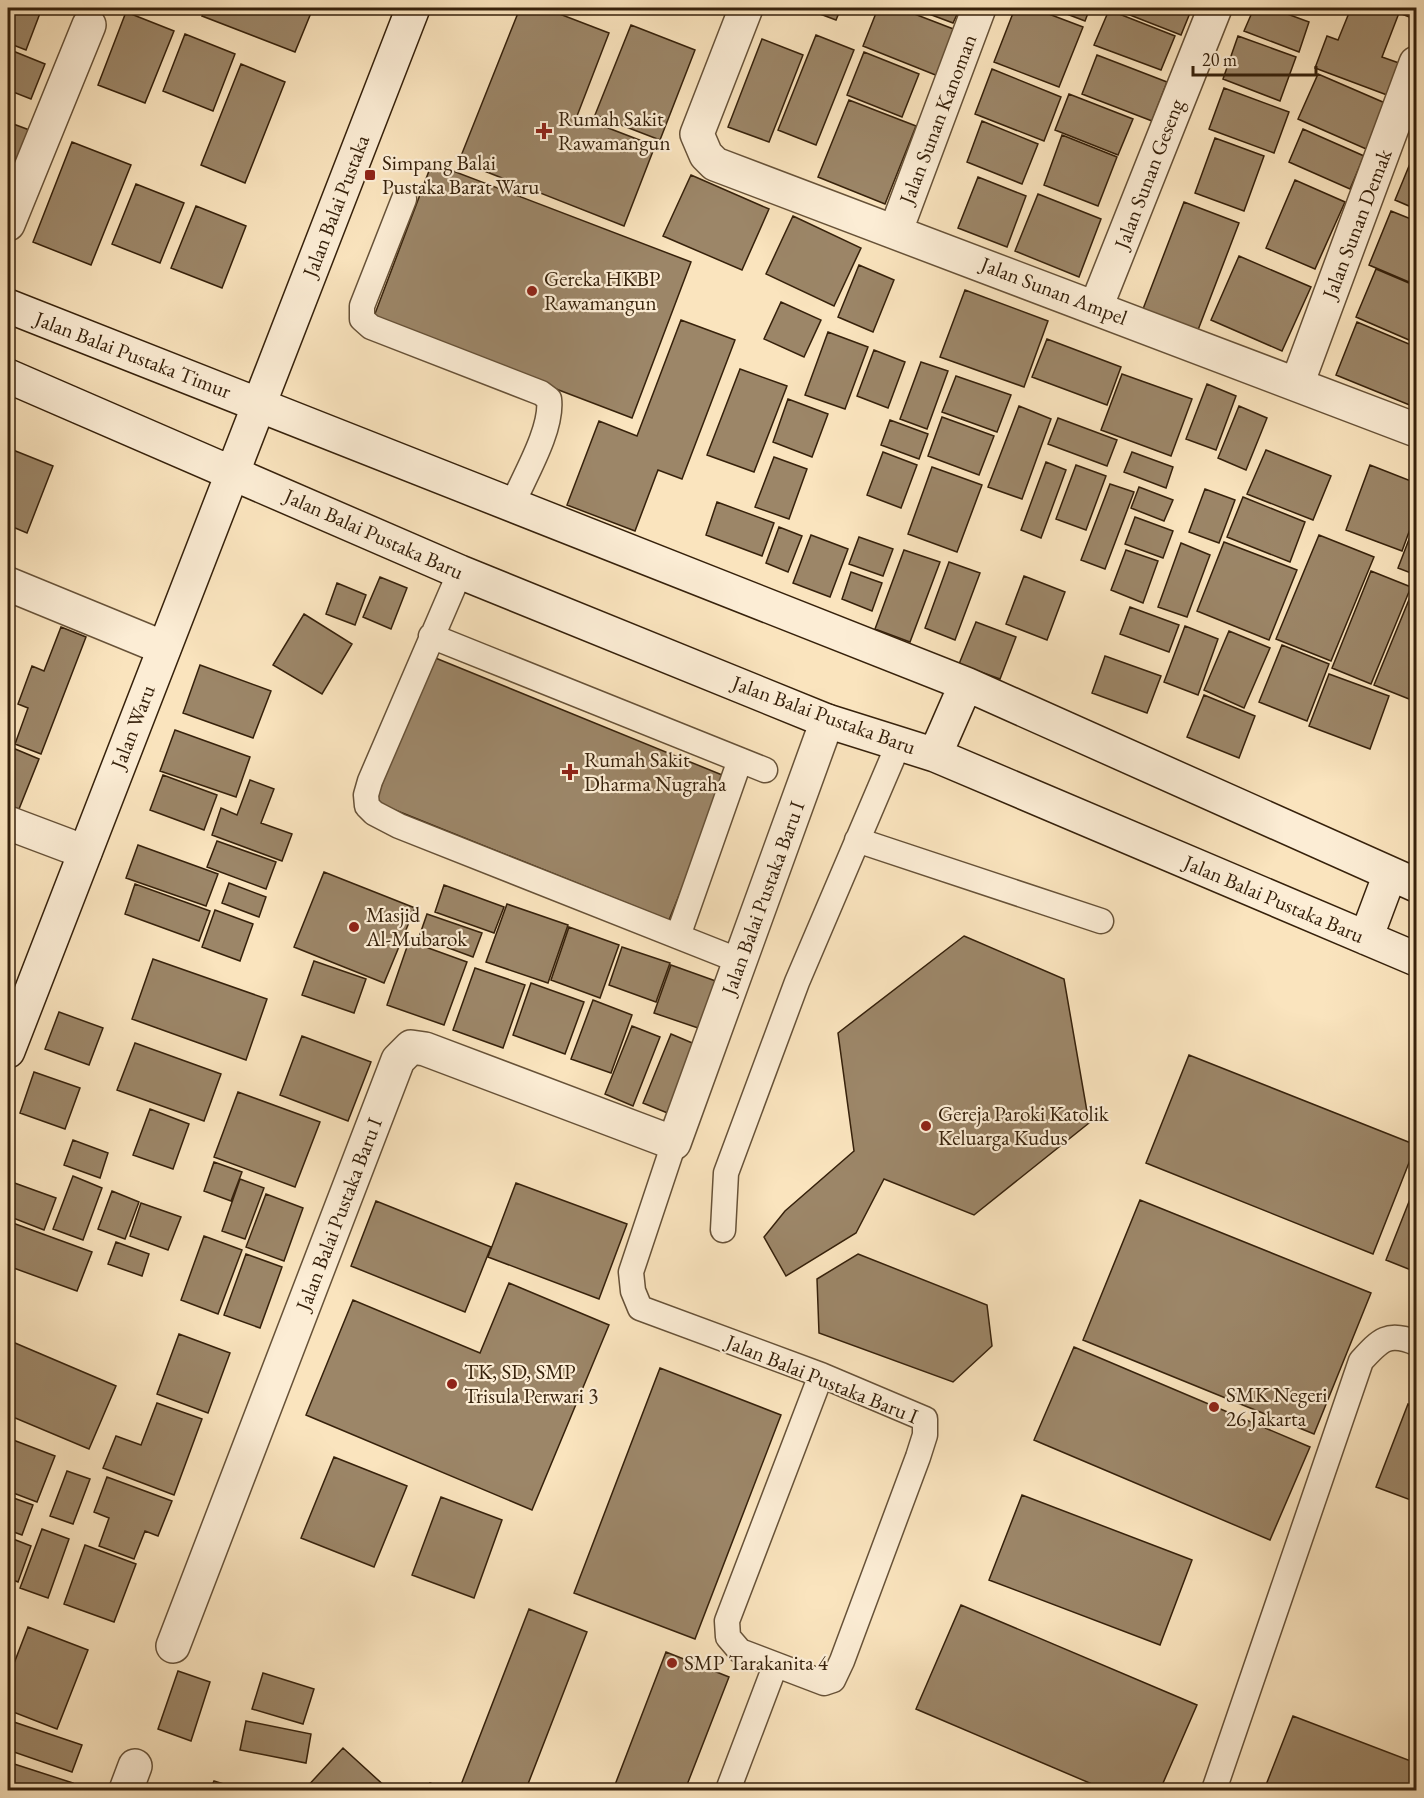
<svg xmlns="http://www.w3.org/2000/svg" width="1424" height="1798" viewBox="0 0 1424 1798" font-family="'EB Garamond',serif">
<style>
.building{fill:#9c8668;stroke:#36210b;stroke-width:1.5}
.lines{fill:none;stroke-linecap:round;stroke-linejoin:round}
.lane-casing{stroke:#675238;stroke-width:27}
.street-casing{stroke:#675238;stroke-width:36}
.secondary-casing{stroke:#36210b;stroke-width:36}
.lane{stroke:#fcedd5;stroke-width:24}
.street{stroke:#fcedd5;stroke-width:33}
.secondary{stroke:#fcedd5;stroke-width:33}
.poi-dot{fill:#8f2418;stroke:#fcedd5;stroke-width:2}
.labels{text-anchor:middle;stroke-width:4.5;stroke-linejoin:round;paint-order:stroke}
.poi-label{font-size:21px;fill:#36210b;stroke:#fcedd5;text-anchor:start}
.street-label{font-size:21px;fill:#36210b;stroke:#fcedd5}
</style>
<rect width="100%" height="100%" fill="#fae4be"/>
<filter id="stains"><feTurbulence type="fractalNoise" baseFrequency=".00333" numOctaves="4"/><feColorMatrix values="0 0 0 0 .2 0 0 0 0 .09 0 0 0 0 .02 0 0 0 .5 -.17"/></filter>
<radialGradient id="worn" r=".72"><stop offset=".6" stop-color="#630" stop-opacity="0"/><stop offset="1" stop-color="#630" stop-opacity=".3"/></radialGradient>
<path class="building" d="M8,8H42L26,50L8,43Z
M51,8H69L66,13Z
M206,8H313L295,52L202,16Z
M520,8H544L609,33L577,116L655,146L624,226L459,161Z
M804,8H841L836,20Z
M878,8H899L956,30L938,76L863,46Z
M913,8H960L953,23Z
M1015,8H1033L1083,27L1059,87L994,62Z
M1051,8H1090L1085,21Z
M1112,8H1192L1181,35Z
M1254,8H1271L1309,22L1299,52L1244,31Z
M1299,8H1316L1314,13Z
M1351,8H1416L1412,18L1399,13L1382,57L1399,63L1387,95L1315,68L1327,36L1338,40Z
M1109,10L1175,36L1161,70L1094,45Z
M126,12L174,31L145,103L98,85Z
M631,25L695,50L660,140L595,115Z
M185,34L235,54L213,111L163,91Z
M816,35L854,50L816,145L778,130Z
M1238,36L1296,57L1280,101L1223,79Z
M762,39L803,55L769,142L728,127Z
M8,49L45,64L31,99L8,90Z
M864,52L919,74L902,117L847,95Z
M1097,55L1167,82L1152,121L1082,94Z
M241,64L285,82L245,183L201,165Z
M992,69L1061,97L1044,141L975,114Z
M1318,74L1392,106L1373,152L1298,119Z
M1224,88L1289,112L1274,153L1209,129Z
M1069,94L1133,119L1118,155L1055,130Z
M849,100L916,126L885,204L818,177Z
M982,121L1038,144L1022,184L967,162Z
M8,122L40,134L8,184Z
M1303,129L1364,156L1350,189L1289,162Z
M1062,135L1117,157L1098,206L1044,185Z
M1215,138L1264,156L1244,211L1195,193Z
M72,142L131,165L91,265L33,242Z
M1416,149V209L1395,200Z
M432,163L691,262L632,418L373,319Z
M691,175L769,209L742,270L663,236Z
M978,177L1026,196L1007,247L958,228Z
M1295,180L1345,202L1315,269L1266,248Z
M136,184L184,203L160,263L112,244Z
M1038,194L1101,219L1079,277L1015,251Z
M1184,202L1239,223L1198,330L1143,309Z
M196,206L246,226L222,288L171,268Z
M1391,211L1416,221V285L1369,265Z
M793,216L861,248L834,306L766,274Z
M1239,256L1311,287L1282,351L1211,320Z
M859,265L894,280L873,332L838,317Z
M1376,269L1416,286V343L1356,317Z
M965,290L1048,321L1024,387L940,357Z
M781,302L821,320L804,357L764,339Z
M681,320L735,340L682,479L658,470L635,531L567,505L599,421L637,436Z
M1357,322L1416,347V395L1412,406L1336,375Z
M828,332L868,347L845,409L805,395Z
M1047,339L1121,367L1107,405L1032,377Z
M874,350L905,362L888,408L857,396Z
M921,362L948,371L927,429L900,419Z
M740,369L787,386L754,472L707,455Z
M1122,374L1192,399L1171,456L1101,430Z
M956,376L1011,395L997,432L942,412Z
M1207,384L1236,396L1216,450L1186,439Z
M788,399L828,414L812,457L773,442Z
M1019,406L1051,419L1022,499L988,487Z
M1239,406L1267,418L1246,470L1218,458Z
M942,417L994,436L979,475L928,456Z
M1058,418L1117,440L1107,466L1048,444Z
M890,420L928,434L919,459L881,445Z
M8,448L53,466L27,533L8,525Z
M1266,450L1331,476L1313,520L1247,494Z
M883,452L917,465L901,508L867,495Z
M1132,452L1173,467L1166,488L1124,472Z
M774,457L807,469L789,519L755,507Z
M1046,462L1066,470L1041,538L1021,530Z
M1076,465L1106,476L1086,530L1056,519Z
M1370,465L1416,483V513L1402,551L1346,530Z
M932,467L982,485L957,552L908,534Z
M1110,484L1134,492L1105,569L1081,560Z
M1139,487L1173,500L1164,521L1131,508Z
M1205,489L1235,500L1219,543L1189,532Z
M1243,497L1305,522L1290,562L1227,537Z
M717,502L774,523L762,556L706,535Z
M1135,517L1173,531L1163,558L1125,544Z
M1416,521V575L1398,568Z
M779,527L802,536L788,572L766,563Z
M811,535L848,549L830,597L793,583Z
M1319,535L1374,557L1331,661L1276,639Z
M859,537L893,549L883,576L849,564Z
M1224,542L1297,570L1269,640L1197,611Z
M1181,543L1210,555L1187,617L1158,607Z
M904,550L940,562L910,642L875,629Z
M1126,550L1158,561L1143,603L1111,590Z
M949,562L980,573L955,640L925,628Z
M1371,571L1411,587L1371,684L1332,668Z
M851,572L882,583L872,611L842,599Z
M1024,576L1065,592L1047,640L1006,624Z
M380,577L407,588L391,629L363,617Z
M337,583L366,595L355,625L326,614Z
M1413,590L1416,591V695L1414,701L1374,685Z
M1130,607L1179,625L1169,652L1120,634Z
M304,614L352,644L322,694L273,665Z
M976,622L1016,637L1000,679L959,664Z
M1185,626L1218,639L1198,695L1164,682Z
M61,627L86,637L41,754L15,744L28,708L18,704L32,666L44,671Z
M1229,631L1270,648L1244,708L1204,690Z
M1282,645L1329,664L1307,721L1259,702Z
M1105,656L1161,676L1147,713L1092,693Z
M433,657L727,777L669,920L375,802Z
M200,665L271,691L253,738L183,713Z
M1329,674L1389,696L1370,749L1309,726Z
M1204,695L1255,716L1239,758L1187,737Z
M175,730L250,757L236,797L160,771Z
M8,746L39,759L19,809L8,805Z
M163,775L217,795L204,830L150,810Z
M250,780L274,789L261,823L292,834L282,861L212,835L221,808L237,815Z
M217,841L276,862L266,889L207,867Z
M138,845L218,874L206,906L126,878Z
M324,872L415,908L384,983L294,947Z
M229,883L266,897L259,917L222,903Z
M135,884L210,911L199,941L125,914Z
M444,885L504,907L494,933L435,912Z
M507,904L568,925L548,983L486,962Z
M215,910L253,924L240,961L202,947Z
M427,914L482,933L473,957L419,937Z
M569,927L619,945L600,998L551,980Z
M964,936L1064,979L1089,1123L974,1215L884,1179L856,1233L786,1276L764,1237L785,1211L854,1151L838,1033Z
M409,941L467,962L444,1025L387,1005Z
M622,947L670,963L656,1002L609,985Z
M153,959L267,999L246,1060L132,1019Z
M314,961L366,979L354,1013L302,995Z
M671,965L724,984L707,1031L654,1013Z
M475,968L525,985L503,1048L453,1030Z
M531,983L584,1002L565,1054L513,1035Z
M593,1000L632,1015L611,1073L571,1059Z
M59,1012L103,1028L89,1065L45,1049Z
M632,1026L660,1037L633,1106L605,1094Z
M671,1034L697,1045L670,1114L643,1103Z
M302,1036L371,1062L348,1121L280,1095Z
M135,1043L221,1074L204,1121L117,1090Z
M1189,1055L1416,1145L1373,1254L1146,1163Z
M34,1072L80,1088L65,1129L20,1113Z
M238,1092L320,1122L295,1187L214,1157Z
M150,1109L189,1124L173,1169L133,1155Z
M73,1140L108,1153L100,1178L64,1165Z
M214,1162L242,1172L231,1201L204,1191Z
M73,1176L102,1188L83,1240L53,1229Z
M240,1179L264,1188L245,1239L222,1231Z
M9,1181L56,1198L44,1230L8,1216Z
M516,1183L627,1224L599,1299L488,1257Z
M1416,1184V1272L1386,1260Z
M112,1191L139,1202L125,1239L98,1229Z
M266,1194L303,1208L284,1261L246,1247Z
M1140,1200L1371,1293L1314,1434L1083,1340Z
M376,1201L491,1247L465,1312L351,1266Z
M141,1203L181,1217L168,1250L130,1236Z
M10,1222L92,1252L77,1291L8,1266V1229Z
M204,1236L242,1250L218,1314L181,1300Z
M116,1242L149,1254L142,1276L108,1264Z
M246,1254L282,1267L260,1328L224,1315Z
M858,1254L987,1305L992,1346L953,1382L819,1333L817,1279Z
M509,1283L609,1325L532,1510L306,1415L353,1300L480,1353Z
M179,1334L230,1353L208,1413L157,1394Z
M8,1340L116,1386L89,1449L8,1415Z
M1074,1347L1310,1447L1270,1540L1034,1440Z
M660,1368L781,1415L695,1639L574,1593Z
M157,1403L202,1419L174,1495L103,1468L116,1436L141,1445Z
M1408,1404L1416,1407V1502L1376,1487Z
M8,1438L55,1456L37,1502L8,1491Z
M334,1457L407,1486L374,1567L301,1538Z
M67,1471L90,1479L73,1524L50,1516Z
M107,1477L172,1501L158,1536L145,1531L134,1559L99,1546L109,1518L94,1512Z
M1022,1495L1192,1560L1160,1645L989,1580Z
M8,1496L33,1505L22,1535L8,1530Z
M441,1497L502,1520L474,1598L412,1575Z
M42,1529L69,1539L48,1598L20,1588Z
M8,1537L31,1546L18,1582L8,1578Z
M85,1545L136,1564L114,1622L64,1604Z
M961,1605L1197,1705L1160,1790H1106L916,1709Z
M529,1609L587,1632L528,1784L545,1790H459Z
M28,1627L88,1650L57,1729L8,1710V1679Z
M666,1652L729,1677L685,1790H613Z
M178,1671L210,1682L191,1741L158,1729Z
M263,1673L314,1689L303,1724L252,1709Z
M1293,1716L1416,1763V1790H1264Z
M8,1720L82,1745L72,1772L8,1750Z
M246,1721L311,1734L306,1763L240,1750Z
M343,1748L389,1790H304Z
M8,1762L73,1783L71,1790H8Z
M214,1781L243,1790H210Z
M430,1783L449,1790H427Z"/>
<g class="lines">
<defs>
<path id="lane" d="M404,199L362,306V319L371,327L541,393L549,399C553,429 524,477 512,505
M460,572L370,781L366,795L367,806L374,813L399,826L740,961
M431,636L765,770
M857,840L1101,921
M678,936L740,760
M674,1143L631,1272L633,1291L640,1308L821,1375L925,1419V1435L918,1457L842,1661L833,1680L824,1683L740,1651L728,1637L727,1621L821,1375
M723,1230L726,1173L797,982L899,743
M728,1790L775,1666
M1214,1790L1361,1361C1380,1340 1388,1331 1416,1343"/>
<path id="street" d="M746,8L697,134L706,155L715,164L1416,430
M8,224L89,25
M896,230L979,8
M1096,307L1215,8
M1297,384L1416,63
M8,584L164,648
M8,823L85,852
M173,1646L398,1060L411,1047L425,1049L674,1143L827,721
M126,1790L135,1766"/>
<path id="secondary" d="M8,306L966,684L1416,885
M8,376L460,572L827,721L935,755L1416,959
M935,755L966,684
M1366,938L1390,874
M8,1051L413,8"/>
</defs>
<use href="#lane" class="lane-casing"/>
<use href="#street" class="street-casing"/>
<use href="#secondary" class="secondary-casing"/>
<use href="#lane" class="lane"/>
<use href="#street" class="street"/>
<use href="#secondary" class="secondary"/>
</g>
<g class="poi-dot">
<path d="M541 122h6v6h6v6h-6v6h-6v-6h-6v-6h6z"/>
<rect x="364" y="169" width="12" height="12" rx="3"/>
<circle cx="532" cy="291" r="6"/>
<path d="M567 763h6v6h6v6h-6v6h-6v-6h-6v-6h6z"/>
<circle cx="354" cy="927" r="6"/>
<circle cx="926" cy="1126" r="6"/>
<circle cx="452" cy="1384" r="6"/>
<circle cx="1214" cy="1407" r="6"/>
<circle cx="672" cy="1663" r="6"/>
</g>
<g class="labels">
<g class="poi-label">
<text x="558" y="126">Rumah Sakit<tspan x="558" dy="24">Rawamangun</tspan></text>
<text x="382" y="170">Simpang Balai<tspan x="382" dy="24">Pustaka Barat Waru</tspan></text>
<text x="544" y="286">Gereka HKBP<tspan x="544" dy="24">Rawamangun</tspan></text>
<text x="584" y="767">Rumah Sakit<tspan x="584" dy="24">Dharma Nugraha</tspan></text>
<text x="366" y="922">Masjid<tspan x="366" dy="24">Al-Mubarok</tspan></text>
<text x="938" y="1121">Gereja Paroki Katolik<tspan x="938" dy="24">Keluarga Kudus</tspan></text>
<text x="464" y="1379">TK, SD, SMP<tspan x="464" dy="24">Trisula Perwari 3</tspan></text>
<text x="1226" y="1402">SMK Negeri<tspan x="1226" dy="24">26 Jakarta</tspan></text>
<text x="684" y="1670">SMP Tarakanita 4</text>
</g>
<g class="street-label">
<text transform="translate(938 119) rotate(-69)" y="7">Jalan Sunan Kanoman</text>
<text transform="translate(1149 174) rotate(-69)" y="7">Jalan Sunan Geseng</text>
<text transform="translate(336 206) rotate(-69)" y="7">Jalan Balai Pustaka</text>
<text transform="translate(1357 224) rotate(-69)" y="7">Jalan Sunan Demak</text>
<text transform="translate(1054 291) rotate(21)" y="7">Jalan Sunan Ampel</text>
<text transform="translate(133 355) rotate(21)" y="7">Jalan Balai Pustaka Timur</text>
<text transform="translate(374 534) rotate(24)" y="7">Jalan Balai Pustaka Baru</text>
<text transform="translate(824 715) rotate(20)" y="7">Jalan Balai Pustaka Baru</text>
<text transform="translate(133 727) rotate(-69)" y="7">Jalan Waru</text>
<text transform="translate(763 898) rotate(-70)" y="7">Jalan Balai Pustaka Baru I</text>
<text transform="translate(1274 899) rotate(23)" y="7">Jalan Balai Pustaka Baru</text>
<text transform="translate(339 1214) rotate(-69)" y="7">Jalan Balai Pustaka Baru I</text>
<text transform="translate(822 1379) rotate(22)" y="7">Jalan Balai Pustaka Baru I</text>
</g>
</g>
<rect width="1424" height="1798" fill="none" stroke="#fae4be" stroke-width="30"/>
<rect x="9" y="9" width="1406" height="1780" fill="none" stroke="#36210b" stroke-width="3"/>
<rect x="15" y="15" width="1394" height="1768" fill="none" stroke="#36210b" stroke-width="1.5"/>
<path d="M1193 66v9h123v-9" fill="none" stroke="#36210b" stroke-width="3"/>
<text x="1202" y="66" font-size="18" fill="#36210b" stroke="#fcedd5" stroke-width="4.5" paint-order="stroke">20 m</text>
<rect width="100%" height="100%" filter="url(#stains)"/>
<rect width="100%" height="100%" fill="url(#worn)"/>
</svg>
